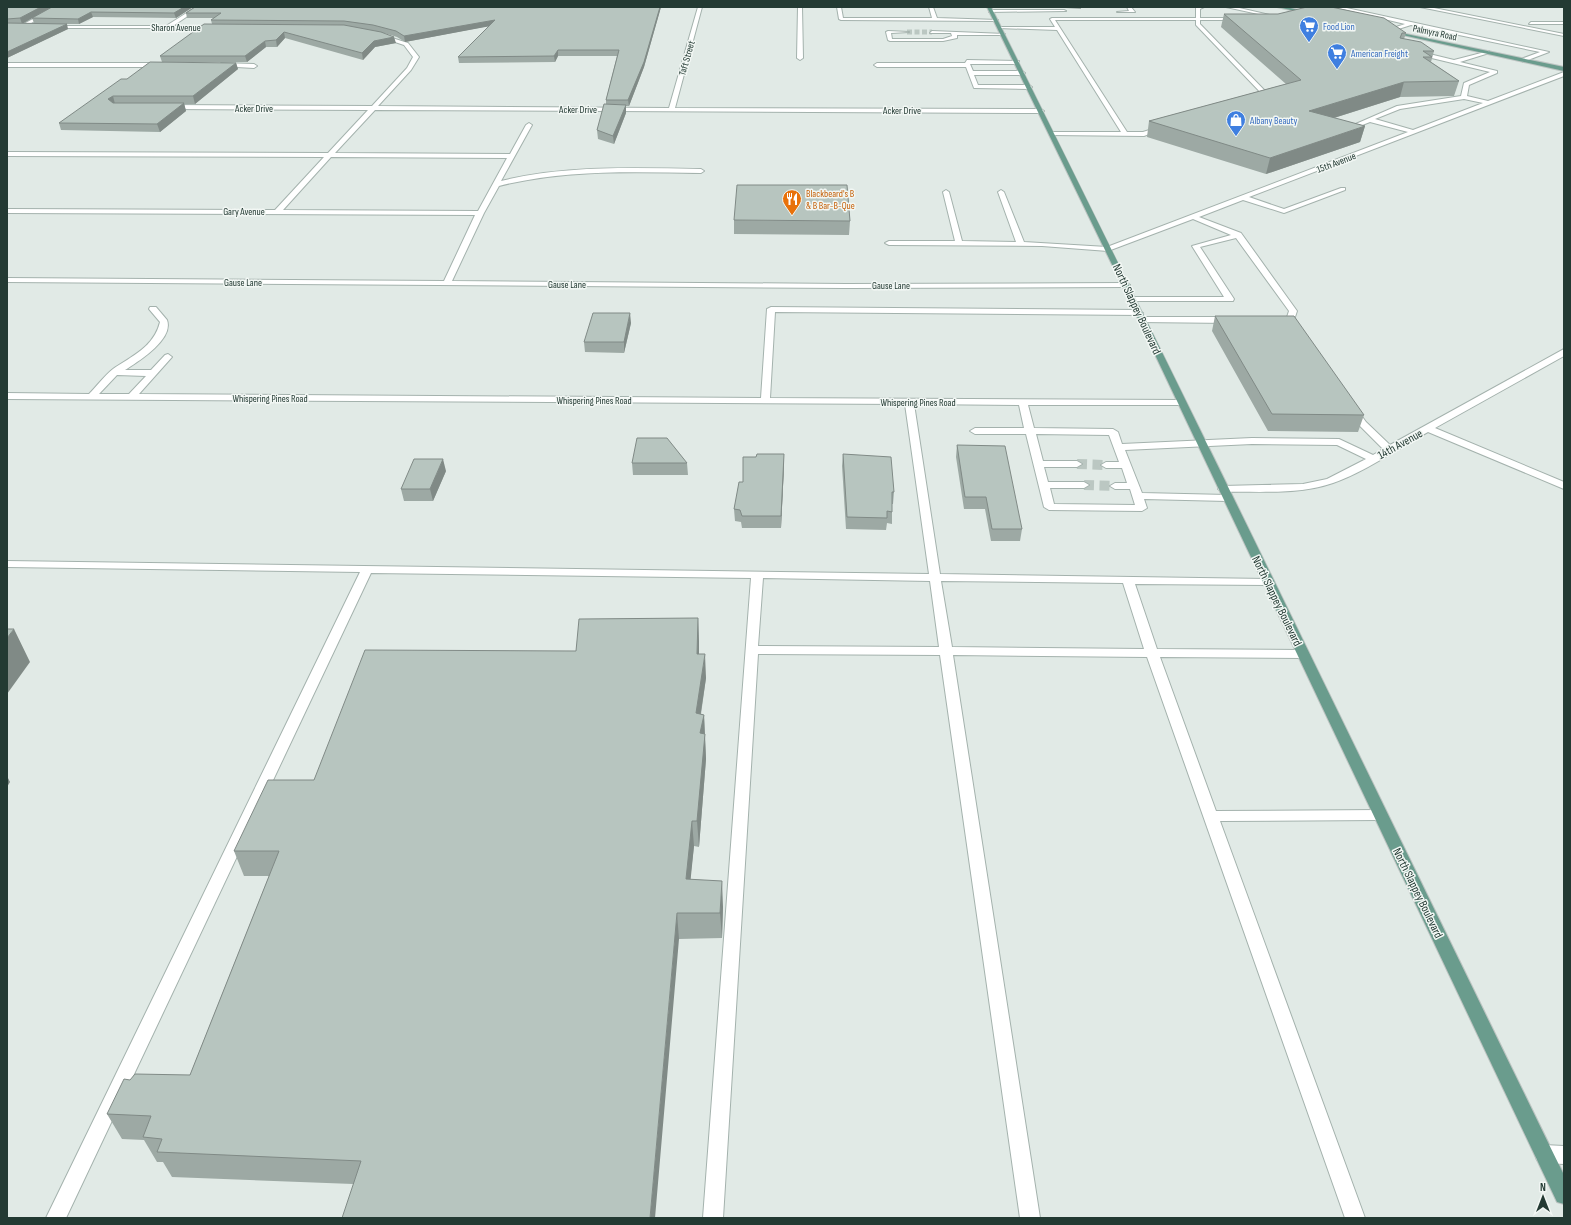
<svg xmlns="http://www.w3.org/2000/svg" width="1571" height="1225" viewBox="0 0 1571 1225" font-family="'Sofia Sans Condensed',sans-serif">
<style>
.lines{fill:none;stroke-linecap:round;stroke-linejoin:round}
.minor-tunnel-far1{stroke:#bbc7c2;stroke-width:5;stroke-dasharray:5 2.5;stroke-linecap:butt}
.minor-tunnel{stroke:#bbc7c2;stroke-width:10;stroke-dasharray:10 5.5;stroke-linecap:butt}
.minor-casing{stroke:#a4b2ad;stroke-width:2}
.major-casing{stroke:#bdc4c2;stroke-width:2}
.minor{fill:#fff;fill-rule:evenodd}
.major{fill:#6a9c8d;fill-rule:evenodd}
.wall{fill:#9da9a4;fill-rule:evenodd}
.shaded-wall{fill:#808a86}
.building{fill:#b7c5bf;stroke:#808a86}
.labels{text-anchor:middle;stroke-width:3;stroke-linejoin:round;paint-order:stroke}
.far-shop-label{font-size:10px;fill:#366cbe;stroke:#f2f7f4;text-anchor:start}
.far-street-label{font-size:10px;fill:#233a33;stroke:#f2f7f4}
.far-food-label{font-size:10px;fill:#c56008;stroke:#f2f7f4;text-anchor:start}
.street-label{font-size:12px;fill:#233a33;stroke:#f2f7f4}
</style>
<rect width="100%" height="100%" fill="#e1eae6"/>
<g class="lines">
<path class="minor-tunnel-far1" d="M907,32H932"/>
<path class="minor-tunnel" d="M1077,464L1106,465
M1084,485L1115,486"/>
<defs>
<path id="minor" d="M55,7H60L24,27L20,26Z
M196,7H201L173,26H215L217,28H51L49,27L51,26H166Z
M698,7H702L675,108L1041,109L1044,111L1041,113L375,110L335,153L510,154L526,125L529,123L532,125L501,181C567,165 634,168 701,169L704,171L701,173C633,172 565,169 499,186L484,213L452,281L846,284L1126,283L1130,285L1126,287L846,288L7,282V278L444,281L475,215L7,213V209L275,210L324,157L7,156V152L328,153L368,110L170,109L167,107L170,105L372,106L407,68L413,57L404,45L377,36L379,34L408,43L419,57L411,70L378,106L669,108ZM331,157L507,158L478,211L283,210Z
M798,7H802L803,58L800,60L797,58Z
M837,7H841L843,18H932L929,7H933L937,18L998,20L996,21L841,20L839,19Z
M1127,7H1131L1135,12H1117L1129,11Z
M1196,7H1204L1200,9V18H1240L1238,20H1200V24L1269,95V97L1256,100V98L1263,95L1196,25V20H1055L1127,132H1143L1162,126L1165,128L1144,136L1050,135L1049,134L1052,132H1121L1057,30L998,28L1000,27H1055L1050,19L1052,18H1196Z
M1226,7H1235L1279,17L1277,18Z
M1334,7H1342L1549,52L1523,62L1521,59L1540,52L1411,25L1389,32L1387,30L1405,24Z
M1420,7H1429L1564,34V36Z
M991,10H1064L1066,11L989,12Z
M1531,22H1564V24H1529Z
M888,31L909,32L891,33L892,39H943L952,36L951,33H930L932,31L1005,34L1003,35H957V38L943,41H890L888,40L886,32Z
M1417,51L1454,60L1489,51V53L1460,62L1497,71V73L1469,85L1467,96L1488,101L1564,72V76L1249,197L1284,209L1341,188H1345V190L1284,213L1243,200L1199,217L1241,233L1297,311L1294,320L1301,330L1300,332H1294L1286,320L1289,311L1236,238L1200,247L1234,299L1233,301H1130V297H1224L1192,246L1231,235L1193,219L1108,251L1042,246L889,245L885,243L889,241H955L943,192L946,190L949,192L962,241L1016,242L998,192L1001,190L1004,192L1024,242L1107,247L1408,132L1370,122L1347,131L1342,130L1397,106L1461,96L1464,83L1490,72L1415,54ZM1464,99L1483,103L1413,130L1375,119L1400,109Z
M967,60L1019,61L1017,64H970L973,71H1022L1025,73L1022,75H974L978,85H1029L1032,87L1029,89L974,88L966,67H877L874,65L877,63H965Z
M7,63H163L166,65L163,67H7Z
M221,63L254,64L257,66L254,68L219,66Z
M150,307H156L167,320C174,339 139,361 125,370H151L165,355L168,354L172,357L139,394L761,398L767,309L771,307L1139,310L1143,313L1142,315L775,312L770,398L1181,400L1184,401V405H1028L1034,428L1113,429L1118,432L1122,444L1252,438L1339,439L1373,455L1383,449L1360,426L1347,409L1349,407H1355L1366,422L1390,445L1564,349V356L1435,428L1564,482V489L1428,432C1399,448 1363,473 1333,483C1299,495 1259,491 1223,492L1218,489L1223,486L1303,484L1327,479L1366,459L1337,445L1252,444L1125,450L1142,493L1227,495L1232,498L1227,501L1144,499L1147,508L1142,511L1049,510L1044,507L1026,434H975L970,431L975,428H1024L1019,405L914,404L940,574L1267,579L1273,582L1267,585L1135,584L1157,649L1302,650L1308,654L1302,658L1160,657L1216,811L1380,810L1385,811L1387,815L1385,819L1380,820L1220,821L1365,1218H1345L1147,657L953,655L1040,1218H1020L940,655L758,654L723,1218H703L751,578L371,573L66,1218H46L360,572L7,567V561L929,574L905,404L7,399V393L89,394C97,386 104,376 113,369C132,356 154,347 160,322L149,309ZM117,375L146,376L129,394H99ZM1036,434L1109,435L1119,462H1106L1101,465L1106,468H1122L1127,483H1115L1110,486L1115,489H1130L1135,505L1054,504L1050,488H1084L1089,485L1084,482H1048L1044,467H1077L1082,464L1077,461H1043ZM763,578L930,581L939,647L758,646ZM941,581L1123,583L1144,649L952,647Z
M1142,317H1230L1234,320L1230,323L1139,322L1138,320Z
M1544,1145L1564,1146V1164L1544,1163L1537,1160L1535,1154L1537,1148Z"/>
<path id="major" d="M987,7H991C1185,395 1373,785 1564,1175V1204L1557,1202L1122,285Z
M1277,7H1286L1311,13L1309,14Z
M1387,30L1564,67V71L1389,32Z"/>
</defs>
<use href="#minor" class="minor-casing"/>
<use href="#major" class="major-casing"/>
<use href="#minor" class="minor"/>
<use href="#major" class="major"/>
</g>
<path class="wall" d="M7,7H193L176,18L93,17L79,24H50L68,29L7,58ZM52,7L32,18L34,23H22Z
M195,7H661L644,67L629,106H626V113L614,144L598,139L597,130L606,104V100L617,56H558L555,62L459,63L458,57L489,26L405,42L397,37L384,33L396,43L375,47L363,60L285,38L277,47H266L247,62H162L160,56L212,24L211,20L214,18H187L186,13Z
M1050,7H1081V9Z
M1224,14L1406,33L1404,39L1434,51L1431,62L1459,81L1454,96L1400,97L1334,118L1365,126L1360,142L1266,174L1147,137L1149,121L1286,84L1221,27Z
M236,63L238,69L195,104H184L186,111L160,132L61,130L59,123L127,79Z
M734,220L850,221L849,235L734,234Z
M1215,316L1364,415L1358,432L1268,431L1212,331Z
M631,323L624,353L585,352L584,342Z
M957,445L1022,529L1020,541H991L985,509H964L956,457Z
M843,454L894,492L893,504H892V524L887,523L886,530L846,529L842,466Z
M632,463H687L688,475H633Z
M784,466L781,528H742L741,522L735,521L734,509L743,482Z
M446,471L433,501H404L401,489Z
M698,618L699,642V654L706,678L701,714L704,715L706,759L699,847L694,846L690,880L723,907L722,938L679,939L353,1184L172,1177L163,1162H157L144,1140L122,1139L107,1114L130,1080L190,1075L269,876H244L234,851L314,780L576,651Z"/>
<path class="shaded-wall" d="M41,7H52L22,24L20,18Z
M184,7H193L176,18L174,13Z
M660,7H661L644,67L629,106L628,100Z
M91,12L93,17L79,24L78,19Z
M495,20L496,25L405,42L404,36Z
M67,24L68,29L7,58V52Z
M284,32L285,38L277,47L276,40Z
M394,37L396,43L375,47L363,60L362,53L374,41Z
M265,41L266,47L247,62L245,56Z
M558,50V56L555,62L554,56Z
M236,63L238,69L195,104L193,96Z
M1404,82L1400,97L1305,127L1309,111Z
M113,96L115,104L111,107L108,99Z
M184,103L186,111L160,132L157,124Z
M626,105V113L614,144L613,136Z
M1365,126L1360,142L1266,174L1270,158Z
M630,313L631,323L624,353V342Z
M784,454V466L781,528V516Z
M443,459L446,471L433,501L430,489Z
M698,618L699,642V678L697,654Z
M14,629L30,662L7,694V638Z
M705,654L706,678L697,738L696,713Z
M704,715L706,759L699,847L697,821L700,733Z
M7,776L10,782L7,787Z
M692,821L694,846L688,905L686,879Z
M722,881L723,907L722,938L720,913Z
M677,913L679,939L655,1218H650Z"/>
<path class="building" d="M7,7H41L20,18L7,19Z
M52,7H184L174,13L91,12L78,19L32,18Z
M195,7H660L644,62L628,100H606L619,50H558L554,56L458,57L495,20L404,36L396,31L373,25L344,21L211,20L221,13H186Z
M1307,7H1331L1384,18L1406,33H1402L1400,38L1421,42L1434,51H1423L1432,57H1423L1459,81L1404,82L1309,111L1365,126L1270,158L1149,121L1301,80L1224,14H1278Z
M7,23L67,24L7,52Z
M204,24L344,25L381,32L394,37L374,41L362,53L284,32L276,40L265,41L245,56H160Z
M150,62L236,63L193,96H113L108,99L113,103H184L157,124L59,123L121,79H127Z
M604,104L626,105L613,136L597,130Z
M737,185H847L850,221L734,220Z
M593,313H630L624,342H584Z
M1215,316H1294L1364,415L1272,414Z
M637,438H667L687,463H632Z
M957,445L1005,446L1022,529H992L986,497H965Z
M757,454H784L781,516H742L740,510L734,509L739,482H743V457H756Z
M843,454L891,457L894,492H892V512L887,511V518L847,517Z
M414,459H443L430,489H401Z
M698,618L697,654H705L696,713L704,715L700,733L705,734L697,821H692L686,879L722,881L720,913H677L650,1218H342L361,1161L157,1152L162,1139L143,1137L151,1116L107,1114L124,1079L130,1080L135,1074L190,1075L279,851H234L268,780H314L365,650L576,651L579,619Z
M7,629H14L7,638Z"/>
<defs>
<symbol id="supermarket-pin" viewBox="-11 -11 22 30"><path d="M0 17L-7.5 6A9.5 9.5 0 1 1 7.5 6Z" fill="#3f7fe0" stroke="#f2f7f4"/><path d="M-6-5.5h2.5l.6 2H6L4.5 2H-2.5L-4.4-4H-6ZM-1.5 3.2a1.3 1.3 0 1 0 .1 0ZM3 3.2a1.3 1.3 0 1 0 .1 0Z" fill="#fff"/></symbol>
<symbol id="shop-pin" viewBox="-11 -11 22 30"><path d="M0 17L-7.5 6A9.5 9.5 0 1 1 7.5 6Z" fill="#3f7fe0" stroke="#f2f7f4"/><path d="M-5-2.5h2.3a2.7 3.5 0 0 1 5.4 0H5L5.5 6h-11ZM-1.5-2.5h3a1.5 2.3 0 0 0-3 0Z" fill="#fff"/></symbol>
<symbol id="restaurant-pin" viewBox="-11 -11 22 30"><path d="M0 17L-7.5 6A9.5 9.5 0 1 1 7.5 6Z" fill="#e8710a" stroke="#f2f7f4"/><path d="M-5-6h1v4h1v-4h1v4h1v-4h1v5L-1.5 .5V6h-2V.5L-5-1ZM5-6V6H3V1.5H1.5Q1.5-4 5-6Z" fill="#fff"/></symbol>
</defs>
<g fill-rule="evenodd">
<use href="#supermarket-pin" x="1298" y="15" width="22" height="30"/>
<use href="#supermarket-pin" x="1326" y="42" width="22" height="30"/>
<use href="#shop-pin" x="1225" y="109" width="22" height="30"/>
<use href="#restaurant-pin" x="781" y="188" width="22" height="30"/>
</g>
<g class="labels">
<g class="far-shop-label">
<text x="1323" y="30">Food Lion</text>
<text x="1351" y="57">American Freight</text>
<text x="1250" y="124">Albany Beauty</text>
</g>
<g class="far-street-label">
<text x="176" y="31">Sharon Avenue</text>
<text transform="translate(1435 32) rotate(12)" y="4">Palmyra Road</text>
<text transform="translate(686 58) rotate(-74)" y="4">Taft Street</text>
<text x="254" y="112">Acker Drive</text>
<text x="578" y="113">Acker Drive</text>
<text x="902" y="114">Acker Drive</text>
<text transform="translate(1336 162) rotate(-21)" y="4">15th Avenue</text>
<text x="244" y="215">Gary Avenue</text>
<text x="243" y="286">Gause Lane</text>
<text x="567" y="288">Gause Lane</text>
<text x="891" y="289">Gause Lane</text>
<text x="270" y="402">Whispering Pines Road</text>
<text x="594" y="404">Whispering Pines Road</text>
<text x="918" y="406">Whispering Pines Road</text>
</g>
<g class="far-food-label">
<text x="806" y="197">Blackbeard's B<tspan x="806" dy="12">&amp; B Bar-B-Que</tspan></text>
</g>
<g class="street-label">
<text transform="translate(1137 309) rotate(65)" y="4">North Slappey Boulevard</text>
<text transform="translate(1400 444) rotate(-29)" y="4">14th Avenue</text>
<text transform="translate(1277 601) rotate(64)" y="4">North Slappey Boulevard</text>
<text transform="translate(1418 893) rotate(64)" y="4">North Slappey Boulevard</text>
</g>
</g>
<rect width="1571" height="1225" fill="none" stroke="#233a33" stroke-width="16"/>
<g transform="translate(1543 1197)" stroke="#f2f7f4" stroke-width="3" paint-order="stroke">
<path d="M0-3L7 15L0 10L-7 15Z" fill="#233a33"/>
<text y="-6" font-size="11" font-weight="bold" text-anchor="middle" fill="#233a33">N</text>
</g>
</svg>
